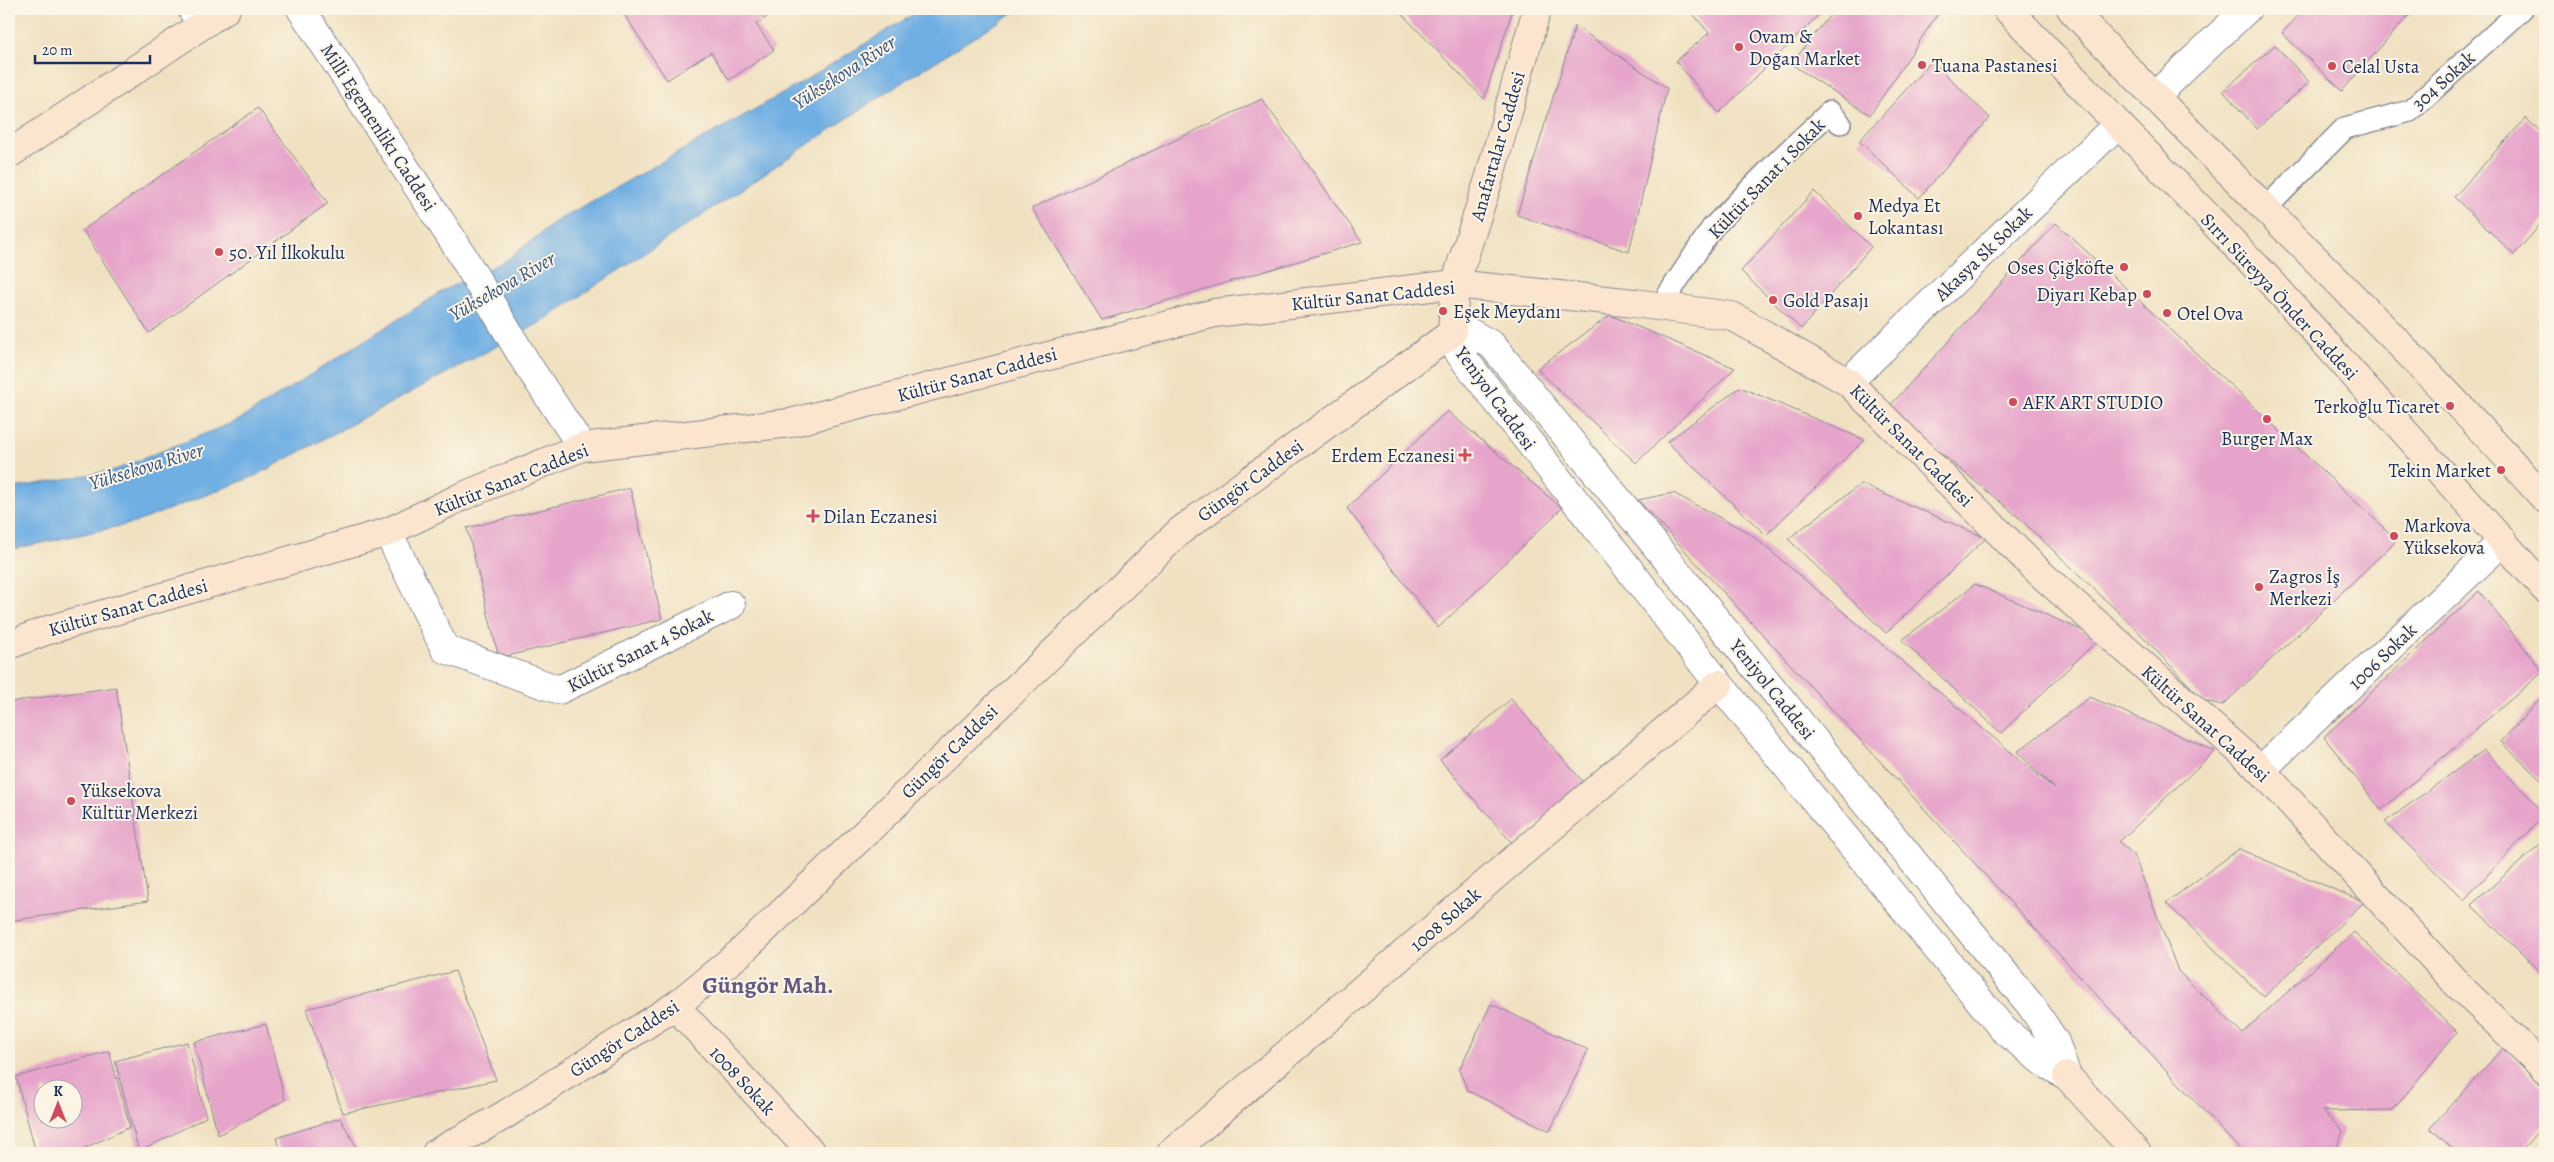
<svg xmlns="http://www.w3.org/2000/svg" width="2554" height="1162" viewBox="0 0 2554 1162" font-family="Alegreya,serif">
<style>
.water{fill:#70afe3;stroke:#466fa0}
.building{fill:#e6a4cb;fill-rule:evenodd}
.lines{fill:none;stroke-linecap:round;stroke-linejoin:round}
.lane-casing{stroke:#868890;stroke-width:24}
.street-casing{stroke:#868890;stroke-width:30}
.secondary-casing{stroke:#868890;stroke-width:30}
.lane{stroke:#fff;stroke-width:21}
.street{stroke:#fff;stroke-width:28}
.secondary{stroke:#fbe5cf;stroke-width:28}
.poi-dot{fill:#d1495b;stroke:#fcf5e5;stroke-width:2}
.labels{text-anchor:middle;stroke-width:4;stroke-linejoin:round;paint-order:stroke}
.poi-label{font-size:19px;fill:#1b2f5e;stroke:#fcf5e5;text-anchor:start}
.street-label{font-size:19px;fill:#1b2f5e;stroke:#fcf5e5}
.water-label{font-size:20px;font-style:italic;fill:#355586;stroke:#fcf5e5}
.district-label{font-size:24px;font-weight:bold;fill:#625884;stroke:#fcf5e5}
</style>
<rect width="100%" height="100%" fill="#fcf5e5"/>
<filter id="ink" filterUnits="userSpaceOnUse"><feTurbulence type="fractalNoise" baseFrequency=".02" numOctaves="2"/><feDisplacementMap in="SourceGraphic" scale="10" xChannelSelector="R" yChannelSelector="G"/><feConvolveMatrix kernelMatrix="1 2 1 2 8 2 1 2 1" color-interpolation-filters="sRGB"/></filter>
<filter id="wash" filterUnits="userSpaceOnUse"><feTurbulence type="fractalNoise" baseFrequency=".0096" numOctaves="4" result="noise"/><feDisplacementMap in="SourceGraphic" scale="20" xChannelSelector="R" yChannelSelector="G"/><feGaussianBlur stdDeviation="1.12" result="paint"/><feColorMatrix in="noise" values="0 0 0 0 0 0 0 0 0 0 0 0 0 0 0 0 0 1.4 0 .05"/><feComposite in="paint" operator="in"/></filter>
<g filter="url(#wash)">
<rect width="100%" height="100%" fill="#f0e1c1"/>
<path class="water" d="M922,9H1019L887,92L538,324L255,476L134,523L9,550V489L115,470L239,420L446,289L507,260L555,222L789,90Z"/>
<g id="blocks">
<path class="building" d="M621,9H779L756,24L774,50L729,80L711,52L667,80Z
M1397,9H1513L1484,99Z
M1689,9H1825L1719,113L1676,61L1709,33Z
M1835,9H1941L1870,115L1791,64Z
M2304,9H2411L2413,10L2342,91L2282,33Z
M1575,26L1667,88L1629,252L1517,215Z
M2275,45L2309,82L2257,129L2223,91Z
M1932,61L1990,118L1919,198L1859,141Z
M1262,99L1362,242L1102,320L1032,208Z
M258,108L328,203L149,333L83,230Z
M2526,118L2545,136V219L2514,255L2454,197Z
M1814,191L1871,247L1801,329L1741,271Z
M2056,223L2397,540L2223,705L2204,701L2134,627L2016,515L1887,409Z
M1610,315L1735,368L1636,463L1537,369Z
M2545,316V328L2539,322Z
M1740,387L1865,440L1766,535L1667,442Z
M1447,411L1562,508L1438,628L1347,508Z
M1861,484L1986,538L1886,633L1788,539Z
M630,488L662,619L499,658L467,528Z
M1673,493L1749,533L2055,789L2017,752L2090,697L2215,751L2119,842L2134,855L2178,971L2242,1033L2354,932L2457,1032L2393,1110L2322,1111L2343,1131L2335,1153H2243L1638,500Z
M1975,584L2100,638L2001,733L1902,640Z
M2479,591L2543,672L2381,810L2324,737Z
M116,687L148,901L9,921V702Z
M2545,693V784L2501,742Z
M1511,699L1584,783L1513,844L1440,760Z
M2484,750L2545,814L2464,900L2385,822Z
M2545,840V976L2471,905Z
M2239,849L2364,902L2264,997L2166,903Z
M455,971L496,1080L343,1113L306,1009Z
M1491,1004L1588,1050L1550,1131L1468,1091L1459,1070Z
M266,1024L285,1100L218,1135L194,1042Z
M187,1042L206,1117L139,1152L115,1061Z
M2503,1048L2545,1089V1123L2519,1153H2457L2430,1128Z
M109,1051L130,1127L74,1153H36L16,1077ZM42,1090H72V1120H42Z
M340,1118L360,1153H281L276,1138Z
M2545,1145V1153H2537Z"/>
</g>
</g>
<g filter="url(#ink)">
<use href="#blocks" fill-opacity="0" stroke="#868890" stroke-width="1"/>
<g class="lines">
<defs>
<path id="lane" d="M2265,209L2345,128L2410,111L2522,9
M1660,307L1712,228L1783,156L1830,112L1840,123"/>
<path id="street" d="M192,9L200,24
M301,9L456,245L527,364L582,447
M2154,97L2247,9
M1467,331L1492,345L2032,1007L2055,1042L2067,1076L2043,1062L2003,1029L1719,684L1456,349L1452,333Z
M1848,382L2117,125
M388,532L445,649L559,690L731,605
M2261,770L2503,541"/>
<path id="secondary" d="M2007,9L2270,281L2545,589
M2071,9C2226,175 2394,330 2545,499
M9,154L226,9
M9,645L48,630L388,532L461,497L582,447L790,423L1215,313L1455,284L1634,303L1732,316L1848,382L2041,574L2261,770L2458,985L2545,1069
M675,1006L812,1153
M2067,1076L2137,1153
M436,1153L503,1116L675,1006L741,952L1180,531L1452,333L1455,284L1489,179L1537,9
M1171,1153L1719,684"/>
</defs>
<use href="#lane" class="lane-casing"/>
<use href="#street" class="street-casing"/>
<use href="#secondary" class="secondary-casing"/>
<use href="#lane" class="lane"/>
<use href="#street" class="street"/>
<use href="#secondary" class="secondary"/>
</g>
</g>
<g class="poi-dot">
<circle cx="1739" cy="47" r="5"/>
<circle cx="1922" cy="65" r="5"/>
<circle cx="2332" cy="66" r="5"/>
<circle cx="1858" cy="216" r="5"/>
<circle cx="219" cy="252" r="5"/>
<circle cx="2124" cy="267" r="5"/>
<circle cx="2147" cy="294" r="5"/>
<circle cx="1773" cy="300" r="5"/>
<circle cx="1443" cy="311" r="5"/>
<circle cx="2167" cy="313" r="5"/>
<circle cx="2013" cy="402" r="5"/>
<circle cx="2450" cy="406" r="5"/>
<circle cx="2267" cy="419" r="5"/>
<path d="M1462.5 447.5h5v5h5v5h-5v5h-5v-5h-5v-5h5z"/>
<circle cx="2501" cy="470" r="5"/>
<path d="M810.5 508.5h5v5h5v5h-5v5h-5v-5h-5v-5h5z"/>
<circle cx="2394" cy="536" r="5"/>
<circle cx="2259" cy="587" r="5"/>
<circle cx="71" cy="801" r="5"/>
</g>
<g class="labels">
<g class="poi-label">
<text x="1749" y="43">Ovam &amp;<tspan x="1749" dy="22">Doğan Market</tspan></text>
<text x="1932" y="72">Tuana Pastanesi</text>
<text x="2342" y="73">Celal Usta</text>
<text x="1868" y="212">Medya Et<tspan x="1868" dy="22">Lokantası</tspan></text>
<text x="229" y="259">50. Yıl İlkokulu</text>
<text x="2114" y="274" text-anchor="end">Oses Çiğköfte</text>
<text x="2137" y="301" text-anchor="end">Diyarı Kebap</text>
<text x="1783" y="307">Gold Pasajı</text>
<text x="1453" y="318">Eşek Meydanı</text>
<text x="2177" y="320">Otel Ova</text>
<text x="2023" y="409">AFK ART STUDIO</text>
<text x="2440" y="413" text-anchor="end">Terkoğlu Ticaret</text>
<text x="2267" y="445" text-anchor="middle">Burger Max</text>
<text x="1455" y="462" text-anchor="end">Erdem Eczanesi</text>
<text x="2491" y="477" text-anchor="end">Tekin Market</text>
<text x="823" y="523">Dilan Eczanesi</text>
<text x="2404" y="532">Markova<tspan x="2404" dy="22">Yüksekova</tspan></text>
<text x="2269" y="583">Zagros İş<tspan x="2269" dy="22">Merkezi</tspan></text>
<text x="81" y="797">Yüksekova<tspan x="81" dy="22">Kültür Merkezi</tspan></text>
</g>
<g class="street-label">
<text transform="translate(2443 80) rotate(-42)" y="7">304 Sokak</text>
<text transform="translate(379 127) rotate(57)" y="7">Milli Egemenlik1 Caddesi</text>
<text transform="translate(1497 146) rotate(-74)" y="7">Anafartalar Caddesi</text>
<text transform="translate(1766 178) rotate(-46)" y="7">Kültür Sanat 1 Sokak</text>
<text transform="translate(1983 253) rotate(-44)" y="7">Akasya Sk Sokak</text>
<text transform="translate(1373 295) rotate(-6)" y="7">Kültür Sanat Caddesi</text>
<text transform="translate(2280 296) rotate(47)" y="7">Sırrı Süreyya Önder Caddesi</text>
<text transform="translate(977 374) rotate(-15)" y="7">Kültür Sanat Caddesi</text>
<text transform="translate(1496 398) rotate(54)" y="7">Yeniyol Caddesi</text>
<text transform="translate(1912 445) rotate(45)" y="7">Kültür Sanat Caddesi</text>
<text transform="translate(511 479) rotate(-22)" y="7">Kültür Sanat Caddesi</text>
<text transform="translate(1250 480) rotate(-36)" y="7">Güngör Caddesi</text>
<text transform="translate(128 607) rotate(-16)" y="7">Kültür Sanat Caddesi</text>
<text transform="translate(640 650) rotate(-27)" y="7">Kültür Sanat 4 Sokak</text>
<text transform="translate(2382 656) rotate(-44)" y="7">1006 Sokak</text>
<text transform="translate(1773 689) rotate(51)" y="7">Yeniyol Caddesi</text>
<text transform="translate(2206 723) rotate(42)" y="7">Kültür Sanat Caddesi</text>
<text transform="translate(949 751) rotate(-44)" y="7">Güngör Caddesi</text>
<text transform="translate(1445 919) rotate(-41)" y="7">1008 Sokak</text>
<text transform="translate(624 1038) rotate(-33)" y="7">Güngör Caddesi</text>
<text transform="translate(743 1080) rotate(47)" y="7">1008 Sokak</text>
</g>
<g class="water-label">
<text transform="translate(844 72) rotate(-33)" y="7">Yüksekova River</text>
<text transform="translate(502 286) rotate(-30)" y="7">Yüksekova River</text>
<text transform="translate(146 466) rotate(-17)" y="7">Yüksekova River</text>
</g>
<g class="district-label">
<text x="768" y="993">Güngör Mah.</text>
</g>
</g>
<rect width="2554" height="1162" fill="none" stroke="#fcf5e5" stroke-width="30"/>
<g transform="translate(58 1104)"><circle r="24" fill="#fcf5e5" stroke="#a2a6af"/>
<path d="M0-4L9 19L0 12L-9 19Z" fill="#d1495b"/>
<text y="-8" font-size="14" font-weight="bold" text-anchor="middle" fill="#1b2f5e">K</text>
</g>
<path d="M35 55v8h115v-8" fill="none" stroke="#1b2f5e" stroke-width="2.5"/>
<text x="42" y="55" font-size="15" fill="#1b2f5e" stroke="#fcf5e5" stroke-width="4" paint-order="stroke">20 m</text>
</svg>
